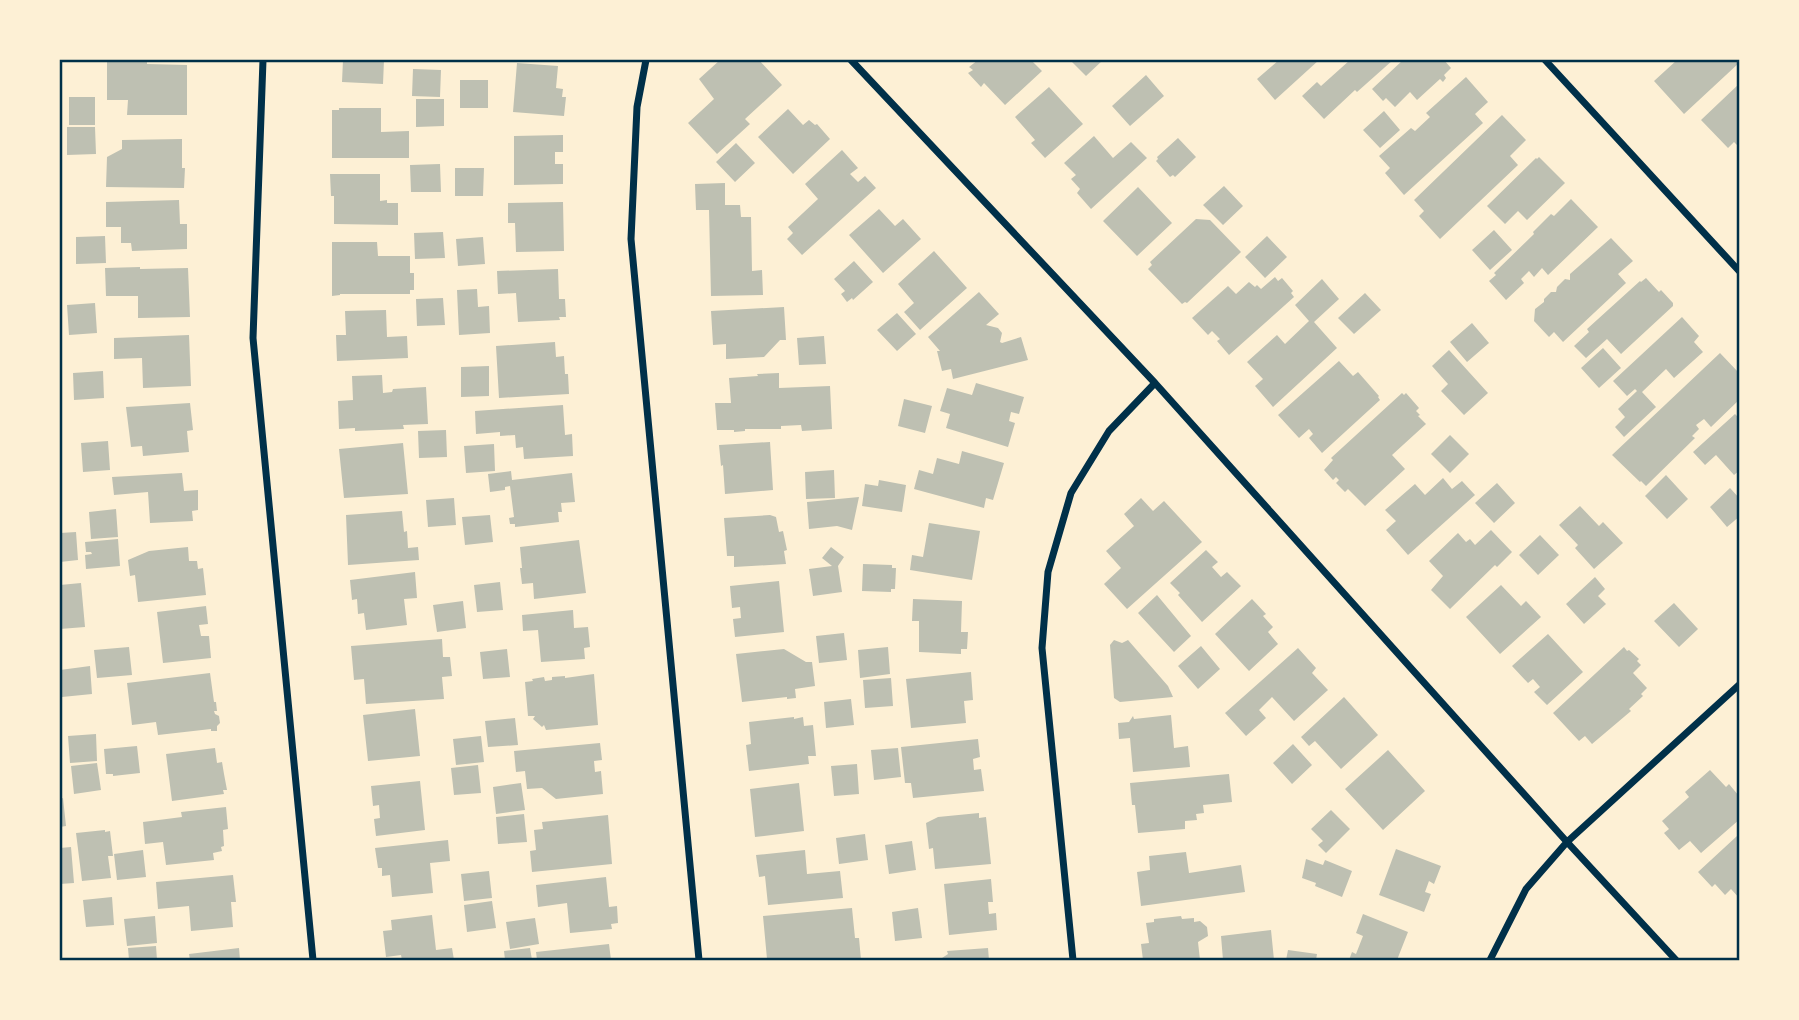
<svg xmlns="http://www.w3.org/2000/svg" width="1799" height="1020" viewBox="0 0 1799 1020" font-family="'Varela Round',sans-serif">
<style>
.building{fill:#bec0b2}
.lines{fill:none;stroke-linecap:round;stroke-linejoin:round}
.minor{stroke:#003049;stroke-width:7}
.neatline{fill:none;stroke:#003049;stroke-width:2.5}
</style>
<rect width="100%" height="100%" fill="#fdf0d5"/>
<path class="building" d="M343,60H384L383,84L342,82Z
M720,60H759L782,85L745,119L750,124L717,154L688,123L714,99L699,79Z
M978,60H1031L1042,71L1005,105L984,83L981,87L968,73L973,70L969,67Z
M1070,60H1103L1086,76Z
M1279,60H1319L1275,100L1257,79Z
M1350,60H1393L1357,92L1355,90L1324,119L1302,96L1317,82L1321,86Z
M1403,60H1444L1451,68L1444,75L1446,78L1443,82L1440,79L1417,100L1410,92L1395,107L1386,98L1383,101L1372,89Z
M1677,60H1740V62L1684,114L1654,81Z
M107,62H147V64L187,65V115H127L128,100H107Z
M517,63L558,66L556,88L563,89L562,97H566L564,116L513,112Z
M413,69L441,70L440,97L412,96Z
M1146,75L1164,96L1130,126L1112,106Z
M1466,77L1488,102L1475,114L1483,123L1404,195L1385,173L1390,168L1379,156L1411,128L1415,131L1430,117L1426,113Z
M460,80H488V108H460Z
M1740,83V142L1737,145L1734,142L1728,148L1701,120Z
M1049,87L1083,124L1045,158L1031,143L1035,140L1015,117Z
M69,97H95V125H69Z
M416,99H444V126L416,127Z
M339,108H381V132L409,131V158H332V110H339Z
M788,109L803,125L809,120L815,125L817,124L830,139L793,174L758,137Z
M1384,111L1400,130L1380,148L1363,130Z
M1502,115L1526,140L1510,156L1518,165L1440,239L1419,216L1424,211L1414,200Z
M67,127H95L96,154L67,155Z
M563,135V152H555V164H563V184L514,185V136Z
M1094,136L1113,158L1131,142L1147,158L1091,209L1077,193L1080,189L1071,179L1076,175L1064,163Z
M1178,138L1196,157L1175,177L1173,175L1170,177L1156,161L1158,159L1157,157Z
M182,139V168H185L184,188L106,187L107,157L122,149V140Z
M736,143L755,163L735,182L716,162Z
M842,150L858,168L850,174L858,182L865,176L876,188L802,255L787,239L793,233L788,227L818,199L805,184Z
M1539,157L1565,183L1527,220L1518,211L1505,224L1487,206L1536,158L1537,159Z
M440,164L441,192H411L410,165Z
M455,168H484L483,196H455Z
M330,174H380V201L387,200V203H398V225L334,224V196H331Z
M725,183V205H740L741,217H751L752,271L762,270L763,295L711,296L709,210H696L695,184Z
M1224,186L1243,206L1223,225L1203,205Z
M1138,187L1172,223L1137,256L1103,221Z
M1571,199L1598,227L1548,275L1542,268L1534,277L1529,271L1521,279L1524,283L1506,300L1489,281L1496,275L1494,273L1534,234L1533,232L1551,214L1554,216Z
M179,200L180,224H187V249L132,251L131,243H121V227H106V202Z
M563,202L564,251L516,252L515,223H508V203Z
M879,209L895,226L903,219L921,239L883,273L849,235Z
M1196,219L1210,220L1241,252L1187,303L1185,302L1182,304L1148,269L1152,265L1150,262Z
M1494,230L1512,250L1490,270L1472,250Z
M443,232L445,258L415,259L414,233Z
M105,236L106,263L76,264V237Z
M1267,236L1287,257L1265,278L1245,257Z
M483,237L485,264L458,266L456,239Z
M1611,238L1633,261L1618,274L1626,283L1563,342L1554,332L1549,337L1534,321L1535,309L1544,302V299L1551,292H1556L1557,287L1565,279L1570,280V274Z
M332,242H377L378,256H410V273H414V290H410V294H340V295L332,296Z
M934,251L967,288L920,330L904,312L914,303L898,284Z
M854,261L873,282L853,300L852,298L847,302L841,294L845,291L834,279Z
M140,267V269L188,268L190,317L138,318V296H106L105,268Z
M558,269L559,299H565L566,317H559L560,320L518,322L516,293L498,294L497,271Z
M1275,277L1278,281L1282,278L1293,291L1291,293L1294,297L1229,355L1217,341L1220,339L1212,331L1208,335L1192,318L1228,286L1236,294L1249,282L1255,287L1257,285L1261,289Z
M1646,278L1659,292L1661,290L1673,303V306L1621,354L1607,339L1586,358L1574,346L1589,332L1587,329L1640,281L1641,282Z
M1322,279L1339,299L1314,322L1337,348L1273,407L1255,386L1263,379L1247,362L1277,335L1285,344L1309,321L1295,305Z
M477,289L478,307L489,306L490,333L459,335L457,290Z
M979,292L999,314L986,325L998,328L1002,333L1000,342L1002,343L1021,337L1028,360L953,379L951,369L942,371L937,351H940L928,337Z
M1365,293L1381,310L1354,334L1338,318Z
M443,298L445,325L417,326L416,299Z
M95,303L97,333L69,335L67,305Z
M784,307L786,340H780L764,357L726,359V344L713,345L711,311Z
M386,310L387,337L407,336L408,358L337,361L336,335H346L345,311Z
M897,313L916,334L897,351L877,330Z
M1682,317L1699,336L1694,342L1703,352L1674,378L1666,369L1642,392L1656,407L1624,437L1615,427L1625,417L1618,409L1637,391L1635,389L1627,396L1613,381Z
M1472,323L1489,343L1467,362L1450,342Z
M189,335L191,386L143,388L142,358L114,359V338Z
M824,336L826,364L799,365L797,338Z
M555,342L556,357L564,356L565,374H568L569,394L499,398L496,346Z
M1603,348L1621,368L1599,388L1581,368Z
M1449,350L1488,393L1464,415L1441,391L1448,384L1432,366Z
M1720,353L1739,373L1737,375L1740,377V399L1711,427L1704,419L1696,425L1699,429L1692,436L1695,438L1646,486L1641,481L1640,482L1612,455Z
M1339,361L1353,376L1358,372L1379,396L1378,397L1380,400L1322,453L1309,438L1313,434L1309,429L1299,438L1278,415Z
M489,366V396L461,397V367Z
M103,371L104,398L74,400L73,373Z
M779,373V388L830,386L832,429L802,431L801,425L781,426V429H745V431L734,432V430H717L715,403H731L729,378L758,376L757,374Z
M382,375L383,393L392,392L393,389L426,387L428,424L403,425L404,429L355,431V428L339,429L338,401L353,400L352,376Z
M976,383L1024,397L1019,414L1011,412L1009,421L1015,423L1008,447L946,428L950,414L940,411L947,388L972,395Z
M1402,393L1404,395L1406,393L1419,408L1416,411L1420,415L1418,416L1426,424L1392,455L1405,469L1365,506L1348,489L1345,492L1336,483L1339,480L1336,477L1333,480L1324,470L1333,460L1331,458Z
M904,399L932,406L925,433L898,426Z
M190,403L193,430L187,431L189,452L143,456L142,446L131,447L126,407Z
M563,405L565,435L572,434L573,456L524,459L523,447L516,448L515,435L500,436V432L476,434L475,411Z
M1735,414L1740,419V470L1734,475L1716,455L1705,465L1693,452Z
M446,430L447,457L419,458L418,431Z
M1450,435L1469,454L1450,473L1431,454Z
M108,441L110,470L83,472L81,443Z
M770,442L773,490L725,494L723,465L721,466L719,445Z
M403,443L408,494L344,498L339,449Z
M494,444L495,471L466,473L464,446Z
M962,451L1004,463L993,500L986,498L984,508L914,489L919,470L933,474L937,458L959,464Z
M834,470L835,498L806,499L805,472Z
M511,471L512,480L572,473L575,502L561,503L562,512H558L559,522L515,527V524H510L509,518L514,517L510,486L505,487V490L490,492L488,474Z
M182,473L184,491L198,490V510L192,511L193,521L150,523L148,492L114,495L112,477Z
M1666,475L1688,499L1667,519L1645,496Z
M1443,478L1452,489L1462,481L1475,495L1408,555L1386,530L1396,521L1385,510L1415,484L1425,495Z
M879,480L906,485L902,512L862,506L865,484L878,486Z
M1497,483L1515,503L1494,523L1475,503Z
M1730,488L1740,499V516L1727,527L1710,507Z
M859,497L852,530L837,526L809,529L807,502Z
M454,498L456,525L428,527L426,500Z
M1141,498L1153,511L1164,501L1202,542L1127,609L1104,584L1121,568L1106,551L1134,526L1124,514Z
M1580,506L1599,526L1603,522L1623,543L1594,569L1575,548L1578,545L1559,525Z
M116,509L118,537L91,539L89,512Z
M402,511L404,532L407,531L408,548L418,547L419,560L348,565L346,515Z
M490,515L493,542L465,545L462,517Z
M770,515L776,517L779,532L783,531L787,550L784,551L786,564L734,567V556H727L724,518Z
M929,523L980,531L972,580L910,570L912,555L923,557Z
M1491,530L1512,552L1497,567L1495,565L1450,609L1431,590L1443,576L1429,561L1458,533L1466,542L1470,539L1475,545Z
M76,532L78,560L60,562V533Z
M1540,535L1559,555L1538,575L1519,555Z
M118,539L120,566L86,569L85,555L92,554L91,552H86L85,542Z
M579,540L586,593L534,599L533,583L522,584L520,568H522L520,547Z
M188,547L189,561H197L198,569L203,568L206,595L138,602L135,575L130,576L128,560L149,551Z
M831,547L844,557L838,566L842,592L813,596L809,569L832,566L822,558Z
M1206,550L1218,562L1212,567L1221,577L1227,572L1241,586L1202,622L1178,595L1180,593L1170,583Z
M863,564L892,565V568H896L895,589H891V592L862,591Z
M415,572L417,598L404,599L407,625L366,630L364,613L358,614L357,599L352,600L350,580Z
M1595,577L1605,589L1598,596L1606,604L1584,624L1566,604Z
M779,581L784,632L735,637L733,619L741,618L740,607L732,608L730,586Z
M500,582L503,610L477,612L474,585Z
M81,583L85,627L60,629V585Z
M1501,585L1521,606L1526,601L1541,617L1500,654L1466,617Z
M1157,595L1191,636L1174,652L1138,613Z
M913,599L962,601L961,632H968L967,649H961V654L919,652V621H912Z
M1252,599L1266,614L1263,616L1273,627L1268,632L1278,644L1249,671L1215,634Z
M463,601L466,628L437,632L433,605Z
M1674,603L1698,629L1679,647L1654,621Z
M206,606L208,624L199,625L201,636H209L211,658L163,663L157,612Z
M573,610L574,628L588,627L590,647L584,648L585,659L541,662L538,630L523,631L522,615Z
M844,633L847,660L819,663L816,636Z
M1548,634L1583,672L1547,705L1534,692L1540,687L1533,679L1528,683L1512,666Z
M442,639L443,657H450L452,676L442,677L444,699L366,704L364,679L354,680L351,646Z
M1114,640L1122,643L1128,640L1168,686L1173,697L1120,702L1114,698L1110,645Z
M1201,646L1220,669L1198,689L1178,666Z
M129,647L132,675L97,678L94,650Z
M888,647L890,674L860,678L858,650Z
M1624,647L1627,651L1629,650L1639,659L1637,661L1641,665L1633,673L1647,688L1641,694L1643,696L1629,709L1631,711L1592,744L1585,736L1579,741L1553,713Z
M1298,648L1316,668L1312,673L1328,690L1294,721L1272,697L1259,710L1266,718L1246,736L1225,713Z
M507,649L510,677L483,679L480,652Z
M784,649L806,662H812L815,686L795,689L796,698L787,699V697L742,702L736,654Z
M90,666L92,694L62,697L60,670Z
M971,672L973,700L964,701L966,723L911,728L906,679Z
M210,673L214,702H216L217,711H214L215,714L219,716L220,723L217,726V731H211V729L158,735L156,722L132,725L127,683Z
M594,674L598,725L546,730L544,725L542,727L533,719L535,716H528L525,682L533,681L532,679L544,677L545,681L552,680V677L565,676V678Z
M891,678L893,706L865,708L863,680Z
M1344,697L1378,735L1341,769L1315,741L1309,746L1301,737Z
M851,699L854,725L826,728L824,702Z
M415,709L420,756L368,761L363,715Z
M1171,715L1174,748L1188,746L1190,767L1133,772L1130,738L1119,739L1118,723L1129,722L1133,716L1134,719Z
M794,717V719L803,717L804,726L813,725L816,756H808L809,764L749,771L746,745L751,744L749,722Z
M515,718L518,745L488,747L485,721Z
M96,734L97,761L70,763L68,736Z
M481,736L484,762L456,765L453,739Z
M978,739L980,757L973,759L974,770L981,769L984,791L913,798L911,783H905L901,747Z
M600,743L602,760L594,761L595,772L601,771L603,794L556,799L542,788L527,789L525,771L516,772L514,751Z
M1293,744L1312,765L1292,784L1273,763Z
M137,746L140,773L113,776V774H106L104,749Z
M215,748L217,763L222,762L224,774L227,790H223L224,794L172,801L166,754Z
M898,748L901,777L874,780L871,750Z
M1388,750L1425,791L1383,830L1345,789Z
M97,763L101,790L74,794L71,766Z
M857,764L859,794L834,796L831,766Z
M478,765L481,793L454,795L451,768Z
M1710,770L1726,787L1729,784L1739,796L1738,798L1740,799V819L1701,853L1690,841L1679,850L1664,833L1669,829L1662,821L1689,797L1685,792Z
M1229,774L1232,802L1203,805L1204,813L1196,814L1197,820L1185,821V829L1138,833L1135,805H1132L1130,783Z
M420,781L425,830L376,836L374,819L380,818L379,805L373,806L371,786Z
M521,783L525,810L496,814L493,787Z
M799,783L804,831L755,837L750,789Z
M63,798L66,826L60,827V799Z
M226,807L228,829L223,830L224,846L221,847L222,851L213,853L214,860L166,865L163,842L145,844L143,822L182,817L181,812Z
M1331,810L1350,829L1326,853L1318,845L1323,841L1311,829Z
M979,813V818L986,817L991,864L935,869L933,848L929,849L926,823L938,817Z
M524,814L527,842L498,844L496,817Z
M608,815L612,864L532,872L530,851L536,850L534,830L543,829L542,822Z
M105,830V832L110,831L113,856H108L111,878L82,881L76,833Z
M865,834L868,860L839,864L836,838Z
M1737,836L1740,838V899L1731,889L1725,895L1715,884L1712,887L1698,872Z
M448,840L450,861L430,863L433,893L392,897L390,875L382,876V868H378L375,848Z
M912,841L916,870L889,874L885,845Z
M71,847L74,883L60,884V848Z
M1396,849L1441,866L1434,884L1429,881L1425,892L1431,894L1424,912L1379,895Z
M143,850L146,877L117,880L114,854Z
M805,850L807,874L840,871L843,898L768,905L765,876L759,877L756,855Z
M1186,852L1189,873L1241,865L1245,892L1141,906L1137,872L1150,870L1149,856Z
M1306,859L1323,865L1325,860L1352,871L1342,897L1315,886L1316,883L1302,878Z
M489,871L492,898L464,901L461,874Z
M233,875L236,902H231L233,927L191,931L189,906L158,909L156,882Z
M606,877L609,907L617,906L618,923L611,924L612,929L570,933L567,903L538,907L536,885Z
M991,879L993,902H988L989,914L996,913L997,930L949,935L944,884Z
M112,897L114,925L86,927L83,900Z
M492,901L496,928L467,932L464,905Z
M852,908L855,938H859L861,960L767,959L763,916Z
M918,908L922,938L895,941L892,912Z
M1363,914L1408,932L1397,960H1349L1352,952L1356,954L1363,936L1356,933Z
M432,915L436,950L452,948L454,960H402L401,955L386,957L383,931L392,930L391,920Z
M155,916L157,943L127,946L124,919Z
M1181,916L1182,919L1194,918V922L1200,921L1207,927L1208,936L1198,942L1200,960H1143L1141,944L1149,943L1146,923L1154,922V919Z
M535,918L539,944L510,949L506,922Z
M1271,930L1274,960H1223L1221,936Z
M609,944L611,960H537L536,952Z
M156,946L157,960H129L128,948Z
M239,948L240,960H190L189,954Z
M530,948L532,960H505L504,951Z
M988,948L989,960H939L948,954L947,951Z
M1288,950L1317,954L1316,960H1286Z"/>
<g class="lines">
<path class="minor" d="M263,60L253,338L313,960
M646,60L637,107L631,239L699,960
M851,60L1155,383L1567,842L1676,960
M1545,60L1740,272
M1073,960L1042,648L1048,572L1071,493L1109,431L1155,383
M1490,960L1526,889L1567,842L1740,684"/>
</g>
<rect width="1799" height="1020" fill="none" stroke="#fdf0d5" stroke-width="122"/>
<rect x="61" y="61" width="1677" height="898" class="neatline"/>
</svg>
